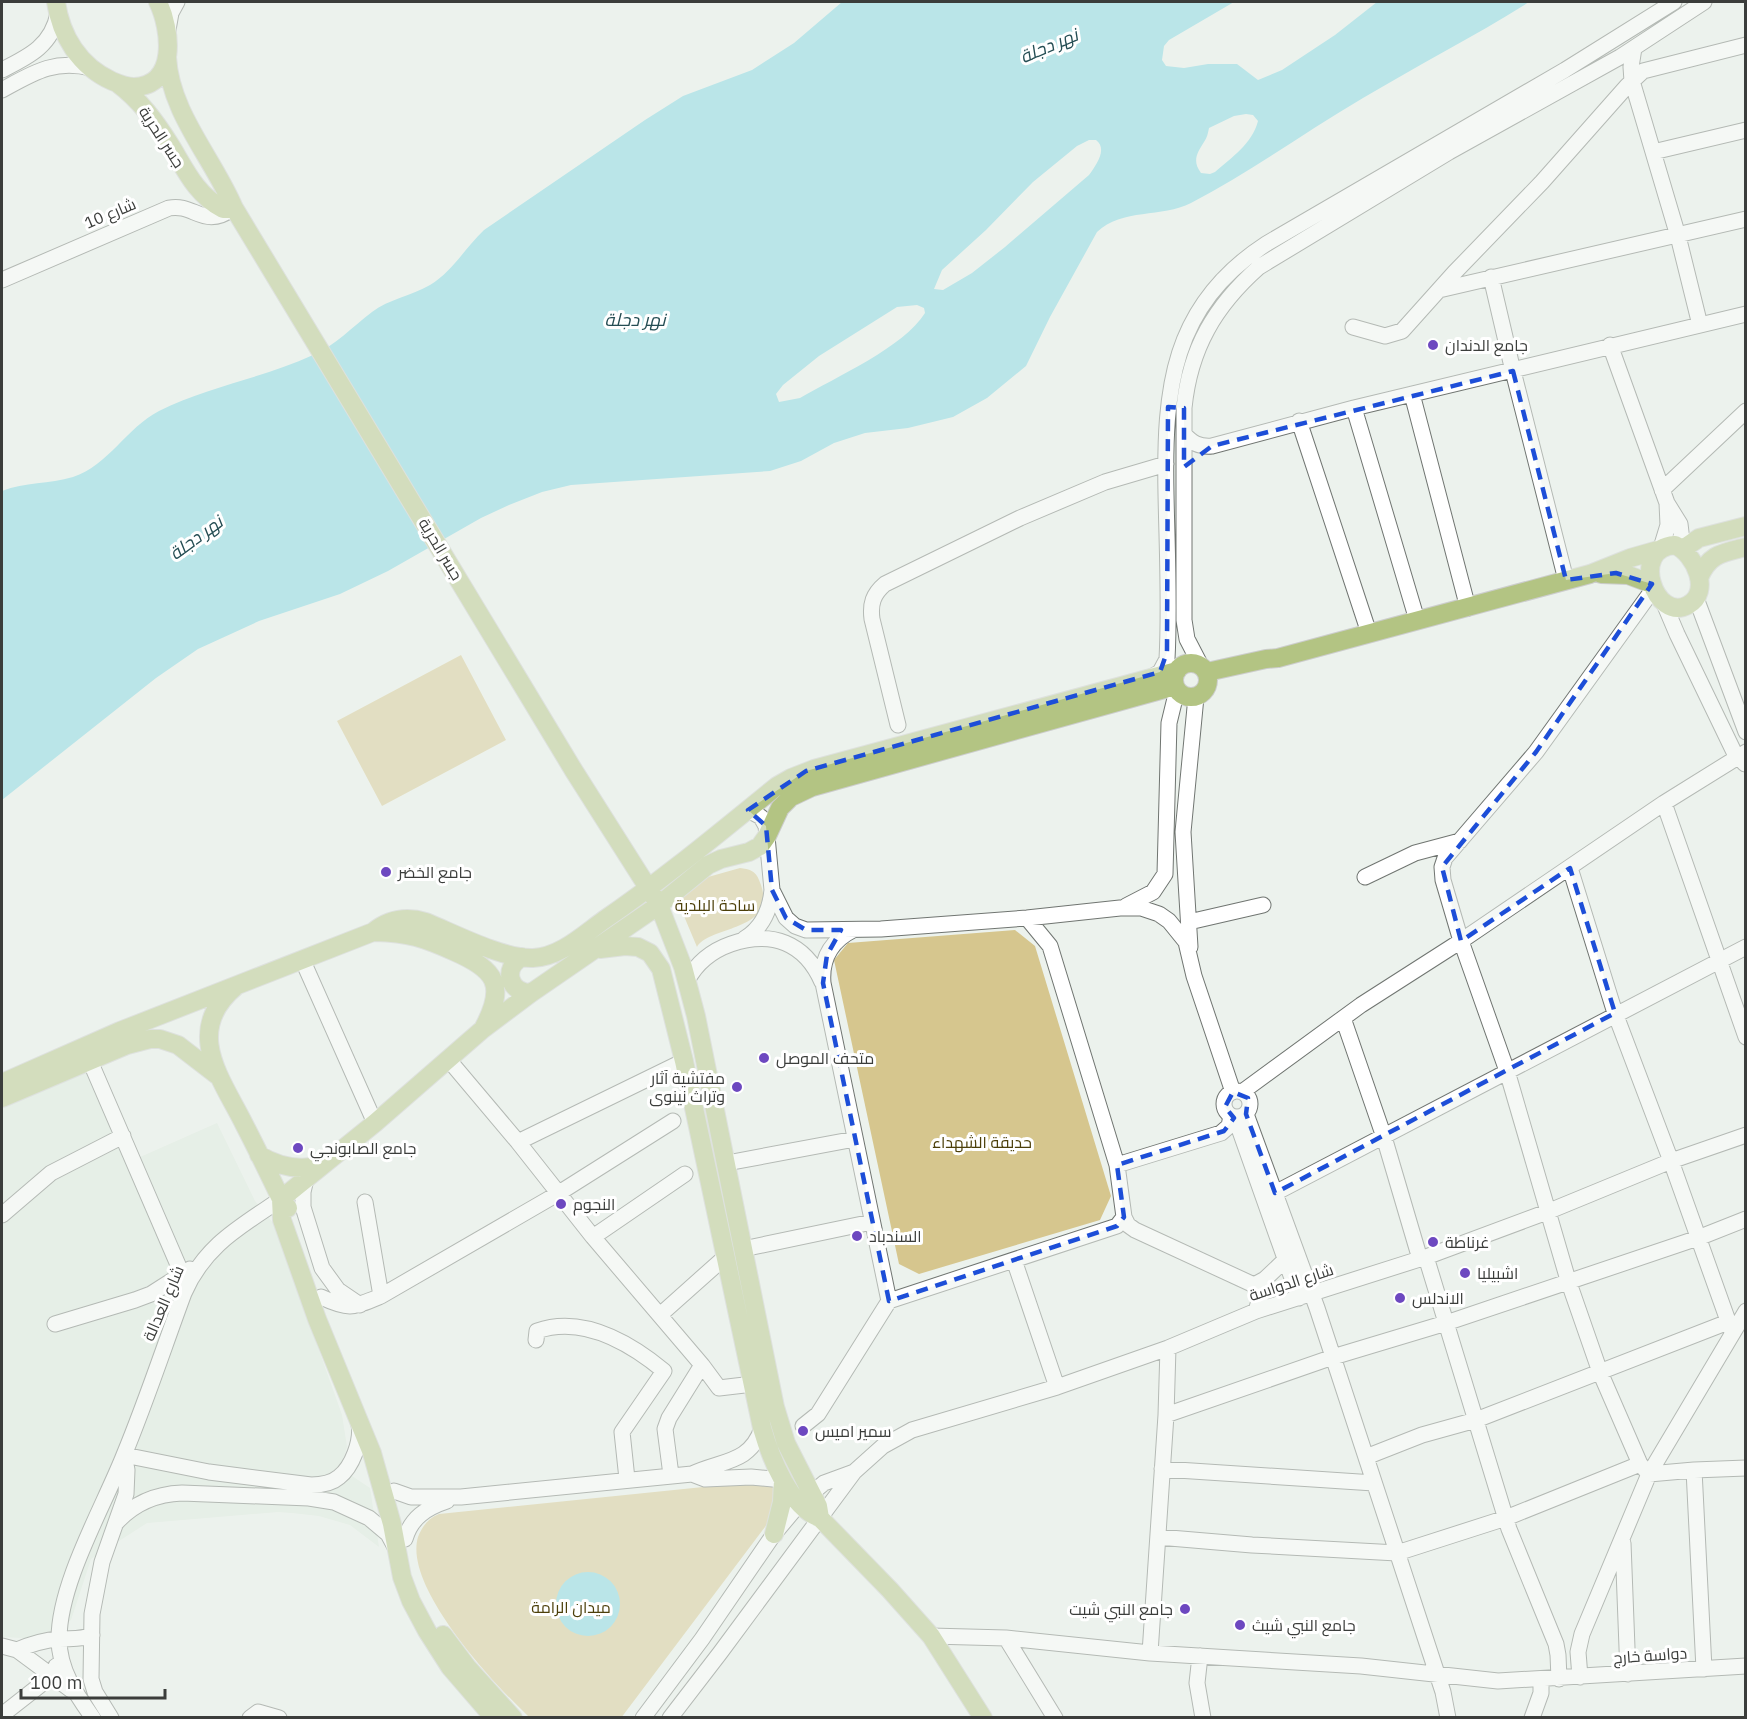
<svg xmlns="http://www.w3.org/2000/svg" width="1747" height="1719" viewBox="0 0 1747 1719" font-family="'IBM Plex Sans',Cairo,sans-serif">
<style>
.built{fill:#ddeadf}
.green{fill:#d6c68e}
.water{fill:#7cd5e3;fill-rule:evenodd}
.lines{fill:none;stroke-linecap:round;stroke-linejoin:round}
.minor-casing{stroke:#707571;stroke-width:17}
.major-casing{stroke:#cccdcc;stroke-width:20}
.minor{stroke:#fff;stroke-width:15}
.major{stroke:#b3c483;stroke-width:18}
.marked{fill:none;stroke:#1d4ed8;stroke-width:4.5;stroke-dasharray:12 8;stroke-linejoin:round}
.poi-dot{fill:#6d48c0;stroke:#fff;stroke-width:2}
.labels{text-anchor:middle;stroke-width:6;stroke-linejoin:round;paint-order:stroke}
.street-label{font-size:16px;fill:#3b3d3b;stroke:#fff}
.poi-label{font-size:16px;fill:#3b3d3b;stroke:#fff;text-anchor:start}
.park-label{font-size:16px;fill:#4c3f09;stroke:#fff}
.water-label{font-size:18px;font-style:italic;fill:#244d53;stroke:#fff}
</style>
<rect width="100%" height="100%" fill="#ecf2ed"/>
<path class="built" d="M89,1066L129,1162L217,1123L255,1201L274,1224L342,1415L347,1447L340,1468L370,1488L379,1547L350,1525L319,1516L292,1513L278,1512L147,1523L91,1559L71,1620L45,1639L2,1637V1106Z"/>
<path class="green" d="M461,655L506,740L382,806L337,721Z
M740,868C749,869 756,871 759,880C782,932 709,925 697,947L673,890L701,879Z
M1015,930L1035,946L1111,1196L1100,1220L919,1274L899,1264L834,960L848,943Z
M752,1482H767L774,1488L778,1497L768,1523L621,1718L529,1717C495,1685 403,1587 418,1537C422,1527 428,1518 439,1514Z"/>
<path class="water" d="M842,2H1234L1169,40L1164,46L1162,60L1166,66L1184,68L1208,64H1237L1258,80L1282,70L1335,35L1377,2H1529C1475,36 1418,65 1363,98C1305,132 1251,172 1191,203C1162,218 1122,208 1097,232L1050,317L1026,366L987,398L953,417L908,428L865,433L834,443L801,461L770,471L571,485L542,492L509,505L481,518L388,571L340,594L259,621L198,649L156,678L2,800V491C25,482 49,484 73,477C109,465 126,428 159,411C208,386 264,378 313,355C336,345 352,327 372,312C389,299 411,296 430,285C452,272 465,248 484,230L645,120L683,96L752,70L794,43ZM1246,114L1253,115L1258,121C1252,144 1232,157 1215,172L1210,174L1201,173C1192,161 1197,153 1204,142C1207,138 1208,133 1209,128L1234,116ZM1089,140H1096C1108,149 1096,165 1089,175L1005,247L972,273L943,290L934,289L942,270L986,230L1033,182L1077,146ZM917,305L924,308L925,313C904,347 836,377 800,398L779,402L776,394L783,385L819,356L897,307Z
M556 1604a32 32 0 1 1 64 0a32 32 0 1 1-64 0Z"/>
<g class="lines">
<defs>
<path id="minor" d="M168,30L171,13L177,2
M1634,48L1631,67L1632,81L1678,236L1700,325
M2,70C28,57 52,46 58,13
M2,90C33,73 54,59 91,68
M1653,152L1746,130
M1491,277L1513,371L1566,580
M2,280L169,208C195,203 203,230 234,208
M1439,290L1746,219
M1353,327L1385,336L1402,331L1454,273L1542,182L1627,86L1643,71L1746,45
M1610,345L1667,503L1680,524L1683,549
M1412,394L1468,608
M1354,408L1417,620
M1299,421L1369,633
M1184,434C1192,443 1199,447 1212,446L1354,408L1746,314
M1662,490L1746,411
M1661,548L1668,525L1667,503
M1654,588L1536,752L1445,858L1442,867L1443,880L1461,941L1507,1071L1568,1280L1600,1372L1640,1464L1649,1474L1694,1470L1746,1468
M1696,598L1746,732
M1663,601L1677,634L1734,752L1745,764
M1201,666L1187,639L1184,620V408C1190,348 1215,306 1259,267L1449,152L1620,57L1704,2
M1150,678L1160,672L1167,659C1170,604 1167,548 1166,494C1164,389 1171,306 1266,244L1565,70L1674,2
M898,725L872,619C870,604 873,594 885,584L1020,518L1105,482L1166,464
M1664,803L1746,1037
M748,810L761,817L766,826L772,890L786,918L795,926L806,930L881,929L1027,918L1120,908H1141L1159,914L1169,921L1186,942L1194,976L1233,1092
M1570,868L1615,1013L1671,1161L1732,1332
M1365,877L1415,853L1460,841
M1126,906L1153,892L1165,874L1169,723L1177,690
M1189,922L1263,905
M853,930C831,941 821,959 823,983L889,1301
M744,939C762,928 770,911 772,890
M1190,947L1183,832L1196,697
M302,959L375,1123
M687,981C697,962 711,951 731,944C772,930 805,943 822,982
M1343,1018L1384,1137L1420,1259
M448,1059L518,1142L593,1237L702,1365L719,1388L753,1384
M90,1061L182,1274
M1224 1104a13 13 0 1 1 26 0a13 13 0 1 1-26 0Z
M1242,1092L1361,1005L1461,941L1664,803L1746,752
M1246,1114L1317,1308L1443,1692L1448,1718
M1235,1117L1299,1298
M518,1142L684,1061
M727,1163L855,1139
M1117,1165L1221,1133L1229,1126L1231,1116
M306,1179L303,1192V1207L322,1268L338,1290L360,1305
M1275,1193L1746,947
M365,1202L381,1296
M2,1215L51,1173L123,1136
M1124,1217L1128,1225L1135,1230L1254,1285L1260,1298L1256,1311
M593,1237L685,1174
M743,1249L872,1222
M1426,1257L1509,1529L1556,1644L1558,1655L1559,1679
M1014,1260L1057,1387
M1254,1285L1265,1279L1285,1260
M321,1297C349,1310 352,1308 381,1296L559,1193L673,1121
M660,1315L725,1257
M55,1324L135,1300L151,1294L190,1269
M536,1340L537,1331C583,1315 630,1343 664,1371L622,1432L627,1479
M1166,1415L1333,1357L1446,1323L1698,1238L1746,1219
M803,1426L818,1414L889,1301L1117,1226L1124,1217L1117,1165L1050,946L1027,918
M124,1455L209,1472L311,1485C320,1485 331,1484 339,1477C352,1467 362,1441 359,1424
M1366,1457L1422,1435L1476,1420L1728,1322
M1162,1469L1374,1483
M1694,1470L1704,1669
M692,1474L705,1479L751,1477L783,1480
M671,1475L665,1429L669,1418L702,1365
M394,1491L411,1497H461L692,1474C721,1460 750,1464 762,1428
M116,1523C134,1503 155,1494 182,1493L309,1498L334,1502L369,1518L388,1534L395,1547
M1158,1537L1252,1545L1397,1553L1506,1518L1640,1464
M405,1539C411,1518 426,1508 447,1501
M1623,1543L1628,1674
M931,1636L1006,1638L1150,1653L1361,1666L1498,1681L1746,1666
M1006,1638L1055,1718
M2,1646L17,1650L71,1690
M17,1650C31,1644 44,1640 59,1639C71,1638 81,1640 92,1635
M1150,1653L1166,1415L1168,1348
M1200,1656L1197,1683L1203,1718
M1580,1677L1578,1652L1582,1634L1649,1474L1746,1311
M2,1715L53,1675L56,1666
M93,1718C76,1694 59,1670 59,1639C59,1583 103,1508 124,1455C146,1402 164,1347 184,1293C205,1245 240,1227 281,1199
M111,1718L95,1692L91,1679L92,1614L102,1562L126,1494L127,1470L124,1455
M250,1718L258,1712L279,1718
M643,1718L702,1639L774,1534L800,1503L824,1483L854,1472
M670,1718L720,1653L854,1472L883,1446L912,1430L1057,1387L1168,1348L1256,1311L1426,1257L1547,1212L1671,1161L1746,1135
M1532,1718L1541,1693V1679"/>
<path id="major" d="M56,2C61,36 79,66 112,81C119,84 126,87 134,87C178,86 171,29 158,2
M167,57C170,113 213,158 234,208L574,771L659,905L683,967L696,1016L775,1407L786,1443L818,1506L820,1518
M117,83C140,100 156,122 171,146C186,171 196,194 223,209L234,208
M1675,545C1695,554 1712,592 1688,605C1655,623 1629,548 1675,545Z
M1683,549L1699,538L1746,526
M1601,574L1628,575L1652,584
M1699,578C1709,554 1722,553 1746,547
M1174 680a17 17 0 1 1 34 0a17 17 0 1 1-34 0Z
M1207,672L1266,659L1278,658L1590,574L1630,558L1658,550
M375,932C409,933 424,938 455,952C496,970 506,985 484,1027
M600,949L625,946L638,947L650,953L661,969L684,1061L762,1428C770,1456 790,1508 820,1518L890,1590L931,1636L983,1718
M522,957C502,968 509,993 531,993
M235,987C183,1031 221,1078 244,1124C257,1149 269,1174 281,1199L288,1208
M2,1083L120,1031L373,932C389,919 406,916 426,922C455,934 503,959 533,958C560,957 583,935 604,920C664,879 720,832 777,786L791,778L814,769L1177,671
M2,1098L127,1045L150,1039H160L178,1045L217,1075
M259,1155C279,1167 300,1171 322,1165
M774,1534L782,1502L783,1480
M443,1635L467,1667L513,1718
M494,1718L450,1667L427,1631L411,1601L402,1577L392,1524L372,1453L317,1319L282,1220L281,1199L375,1123L483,1029L531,993L659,905L708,865L721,859L749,852L760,846L767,836L780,808L791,797L812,787L1175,686"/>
</defs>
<use href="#minor" class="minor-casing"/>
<use href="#major" class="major-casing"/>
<use href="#minor" class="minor"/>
<use href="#major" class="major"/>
</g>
<path d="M0 0H1747V1719H0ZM1513,371L1566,580L1616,573L1652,584L1536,752L1442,867L1461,941L1570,868L1615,1013L1275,1193L1246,1114L1248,1098L1233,1092L1225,1107L1234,1118L1224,1131L1117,1165L1124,1217L1117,1226L889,1301L823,983L827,955L841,930H806L786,918L772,890L766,826L748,810L806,771L1160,672L1167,652L1168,407L1184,408V467L1212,446Z" fill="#ecf2ed" fill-opacity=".55" fill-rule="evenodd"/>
<path class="marked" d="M1513,371L1566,580L1616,573L1652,584L1536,752L1442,867L1461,941L1570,868L1615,1013L1275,1193L1246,1114L1248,1098L1233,1092L1225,1107L1234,1118L1224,1131L1117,1165L1124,1217L1117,1226L889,1301L823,983L827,955L841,930H806L786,918L772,890L766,826L748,810L806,771L1160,672L1167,652L1168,407L1184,408V467L1212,446Z"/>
<g class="poi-dot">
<circle cx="1433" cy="345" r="6"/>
<circle cx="386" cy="872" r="6"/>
<circle cx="764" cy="1058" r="6"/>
<circle cx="737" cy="1087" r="6"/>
<circle cx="298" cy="1148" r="6"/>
<circle cx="561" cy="1204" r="6"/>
<circle cx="857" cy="1236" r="6"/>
<circle cx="1433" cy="1242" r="6"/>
<circle cx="1465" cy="1273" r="6"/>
<circle cx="1400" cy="1298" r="6"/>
<circle cx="803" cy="1431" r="6"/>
<circle cx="1185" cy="1609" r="6"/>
<circle cx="1240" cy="1625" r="6"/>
</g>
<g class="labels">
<g class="street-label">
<text transform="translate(162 137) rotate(57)" y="6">جسر الحرية</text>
<text transform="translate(110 213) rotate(-23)" y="6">شارع 10</text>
<text transform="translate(441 549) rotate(59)" y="6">جسر الحرية</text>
<text transform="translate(1291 1282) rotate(-18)" y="6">شارع الدواسة</text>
<text transform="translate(163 1303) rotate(-67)" y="6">شارع العدالة</text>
<text transform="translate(1650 1655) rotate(-4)" y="6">دواسة خارج</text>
</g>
<g class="poi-label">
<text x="1445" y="351">جامع الدندان</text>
<text x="398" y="878">جامع الخضر</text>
<text x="776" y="1064">متحف الموصل</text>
<text x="725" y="1084" text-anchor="end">مفتشية آثار<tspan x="725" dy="18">وتراث نينوى</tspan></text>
<text x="310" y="1154">جامع الصابونجي</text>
<text x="573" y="1210">النجوم</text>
<text x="869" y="1242">السندباد</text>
<text x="1445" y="1248">غرناطة</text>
<text x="1477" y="1279">اشبيليا</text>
<text x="1412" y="1304">الاندلس</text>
<text x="815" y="1437">سمير اميس</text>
<text x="1173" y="1615" text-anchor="end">جامع النبي شيت</text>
<text x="1252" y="1631">جامع النبي شيث</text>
</g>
<g class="park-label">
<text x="715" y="911">ساحة البلدية</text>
<text x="982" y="1148">حديقة الشهداء</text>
<text x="571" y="1613">ميدان الرامة</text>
</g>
<g class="water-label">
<text transform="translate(1049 46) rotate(-23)" y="6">نهر دجلة</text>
<text x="635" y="326">نهر دجلة</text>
<text transform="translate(196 538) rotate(-36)" y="6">نهر دجلة</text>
</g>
</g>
<rect width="1747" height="1719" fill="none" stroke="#3b3d3b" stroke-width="6"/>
<path d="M21 1689v9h144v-9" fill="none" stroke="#3b3d3b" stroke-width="3"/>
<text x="30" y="1689" font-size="18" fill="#3b3d3b" stroke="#ffffff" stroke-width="4.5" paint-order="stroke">100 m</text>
</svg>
